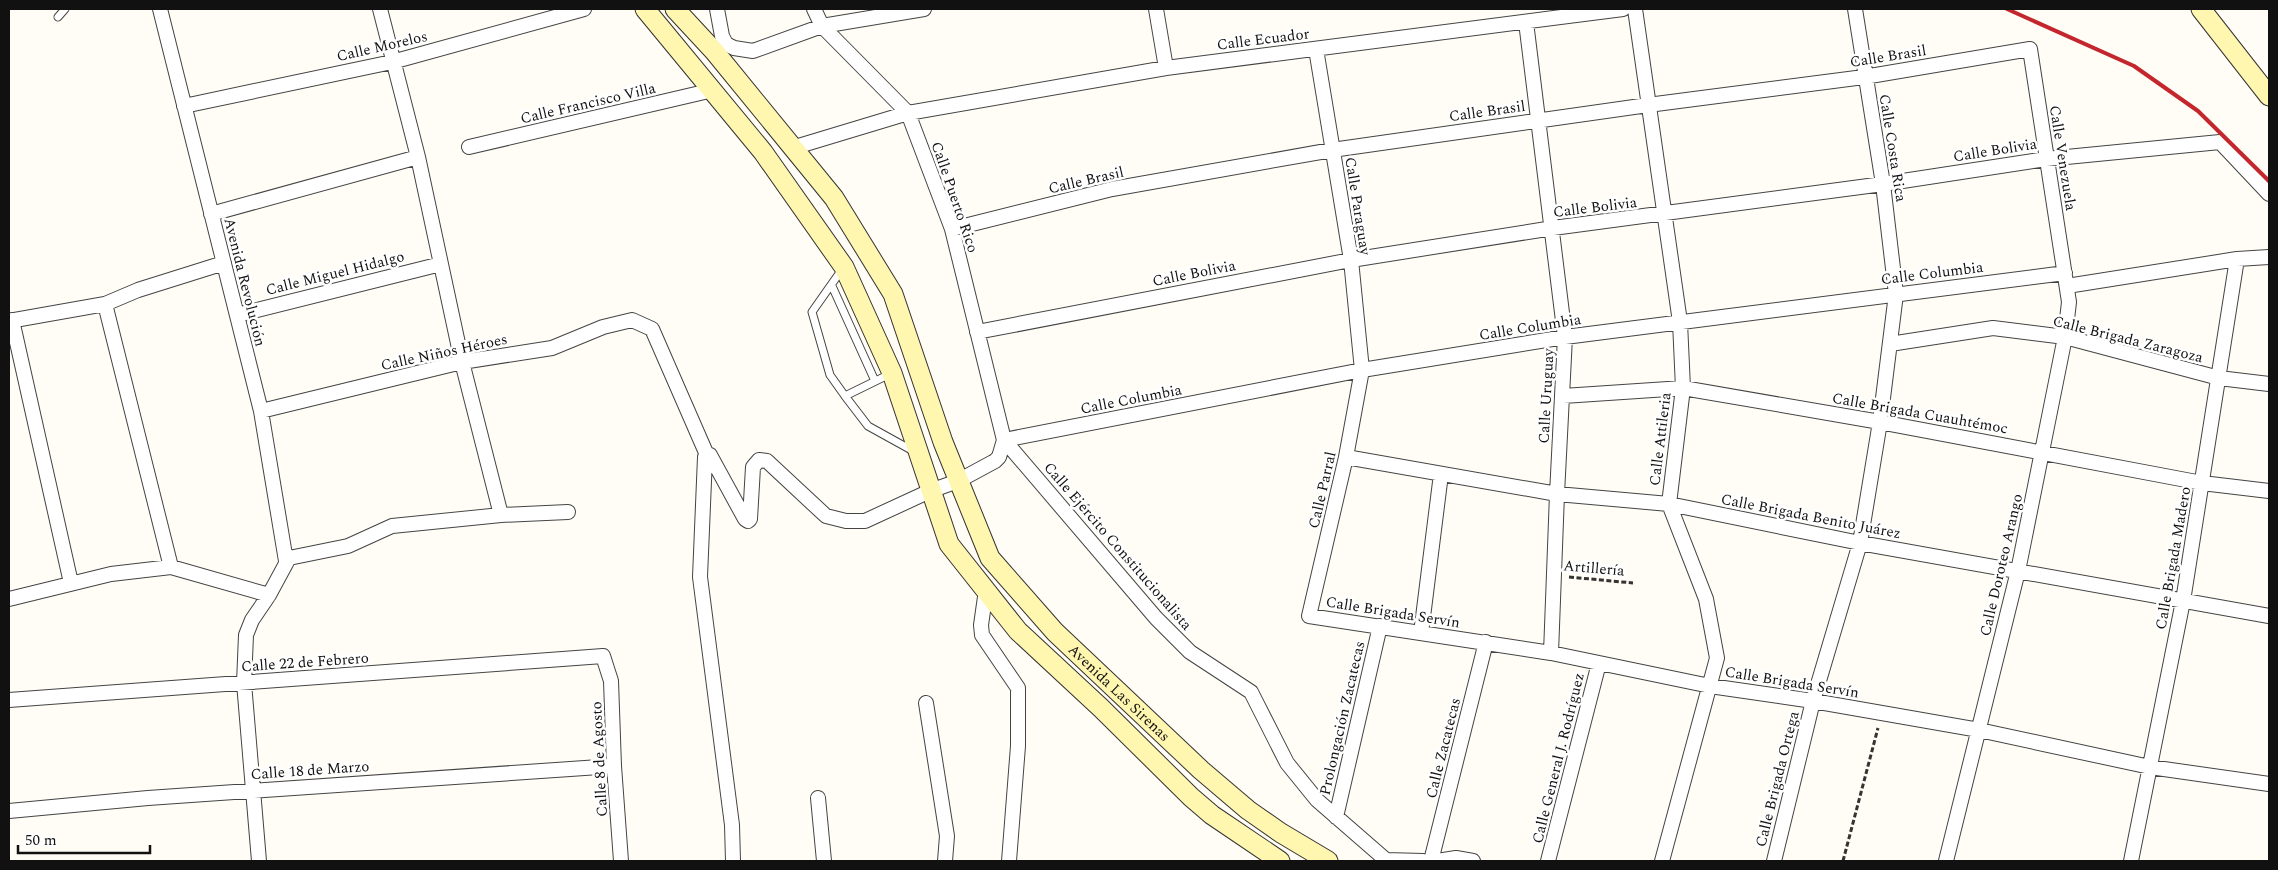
<svg xmlns="http://www.w3.org/2000/svg" width="2278" height="870" viewBox="0 0 2278 870" font-family="Spectral,serif">
<style>
.lines{fill:none;stroke-linecap:round;stroke-linejoin:round}
.service-casing{stroke:#444;stroke-width:9}
.minor-casing{stroke:#444;stroke-width:16}
.secondary-casing{stroke:#333;stroke-width:21}
.path{stroke:#333;stroke-width:3;stroke-dasharray:5 2.5;stroke-linecap:butt}
.service{stroke:#fff;stroke-width:7}
.minor{stroke:#fff;stroke-width:14}
.secondary{stroke:#fff6b0;stroke-width:19}
.rail{stroke:#c4262e;stroke-width:4}
.labels{text-anchor:middle;stroke-width:5;stroke-linejoin:round;paint-order:stroke}
.street-label{font-size:15px;fill:#111;stroke:#fff}
</style>
<rect width="100%" height="100%" fill="#fffdf5"/>
<g class="lines">
<defs>
<path id="service" d="M58,17L65,9
M843,268L812,312L830,375L845,396L868,426L915,452
M832,286L875,381
M845,396L892,373"/>
<path id="minor" d="M160,9L261,411L286,561L289,558L348,546L392,526L501,515
M380,9L418,157L462,362L501,515L568,512
M717,9L722,36L726,44L734,48L753,51L822,26L924,9
M814,9L822,26L908,113L952,229L1004,440L1156,618L1190,652L1251,692L1287,763L1317,800L1386,860L1423,861
M1156,9L1166,68
M1635,9L1680,322L1683,388L1669,504L1706,599L1717,658L1662,861
M1526,22L1565,337L1557,494L1551,653
M1316,49L1351,260L1362,370L1346,457L1309,616L1551,653L1710,686L1813,701L1979,730L2150,767L2269,784
M184,106L392,62L584,9
M469,147L713,90
M792,148L908,113L1166,68L1623,9
M211,214L418,157
M952,229L1112,189L1332,150L1648,105L1864,77L2030,49L2069,302L2065,337L2018,571L1946,861
M2067,286L2237,259L2269,257
M105,304L171,567
M237,315L441,264
M12,320L71,583
M9,321L105,304L138,290L224,263
M977,332L1351,260L1553,228L1883,184L2046,159L2220,142L2269,194
M1890,344L1993,328L2065,337L2219,378L2269,384
M1563,396L1683,388L1880,422L2202,483L2269,491
M261,411L462,362L552,348L603,327L632,320L652,329L707,455H710L745,519L748,521L750,519L753,467L759,460L767,461L826,516L846,521H865L930,491L958,481L995,461L999,457L1004,440
M1004,440L1362,370L1565,337L2065,273
M707,455L705,457L700,577L732,825L733,861
M1346,457L1557,494L1669,504L1860,543L2269,616
M986,590L981,625L982,635L1018,688V746L1009,861
M9,599L111,574L171,567L269,595
M1421,633L1441,474
M9,700L603,656L611,681L614,766L621,861
M926,703L947,836L945,861
M818,798L824,861
M9,811L148,798L614,766
M1336,817L1380,626
M259,861L244,683L246,635L252,620L269,595L289,558
M1431,861L1486,642
M1437,861L1456,858L1473,861
M1548,861L1599,663
M1774,861L1813,701L1860,543L1880,422L1896,294L1883,184L1855,9
M2131,861L2183,601L2237,259"/>
<g id="secondary">
<path d="M645,9L763,152L844,267L892,373L949,544L1018,631L1101,708L1191,797L1212,815L1280,861"/>
<path id="s1" d="M675,9L714,51L834,198L893,294L943,442L990,558L1055,632L1201,770L1248,810L1281,833L1328,861"/>
<path d="M2201,9L2269,96"/>
</g>
</defs>
<use href="#service" class="service-casing"/>
<use href="#minor" class="minor-casing"/>
<use href="#secondary" class="secondary-casing"/>
<path class="path" d="M1569,577L1633,583
M1843,861L1878,728"/>
<use href="#service" class="service"/>
<use href="#minor" class="minor"/>
<use href="#secondary" class="secondary"/>
<path class="rail" d="M2007,9L2134,66L2198,111L2269,181"/>
</g>
<g class="labels">
<g class="street-label">
<text transform="translate(1263 39) rotate(-7)" y="5">Calle Ecuador</text>
<text transform="translate(382 46) rotate(-13)" y="5">Calle Morelos</text>
<text transform="translate(1888 56) rotate(-9)" y="5">Calle Brasil</text>
<text transform="translate(588 103) rotate(-13)" y="5">Calle Francisco Villa</text>
<text transform="translate(1487 111) rotate(-8)" y="5">Calle Brasil</text>
<text transform="translate(1893 148) rotate(81)" y="5">Calle Costa Rica</text>
<text transform="translate(1995 150) rotate(-9)" y="5">Calle Bolivia</text>
<text transform="translate(2063 158) rotate(81)" y="5">Calle Venezuela</text>
<text transform="translate(1086 180) rotate(-13)" y="5">Calle Brasil</text>
<text transform="translate(955 197) rotate(71)" y="5">Calle Puerto Rico</text>
<text transform="translate(1358 206) rotate(81)" y="5">Calle Paraguay</text>
<text transform="translate(1595 207) rotate(-7)" y="5">Calle Bolivia</text>
<text transform="translate(335 273) rotate(-14)" y="5">Calle Miguel Hidalgo</text>
<text transform="translate(1194 273) rotate(-11)" y="5">Calle Bolivia</text>
<text transform="translate(1932 273) rotate(-7)" y="5">Calle Columbia</text>
<text transform="translate(245 282) rotate(76)" y="5">Avenida Revolución</text>
<text transform="translate(1530 327) rotate(-9)" y="5">Calle Columbia</text>
<text transform="translate(2128 339) rotate(14)" y="5">Calle Brigada Zaragoza</text>
<text transform="translate(444 352) rotate(-12)" y="5">Calle Niños Héroes</text>
<text transform="translate(1546 396) rotate(-87)" y="5">Calle Uruguay</text>
<text transform="translate(1131 399) rotate(-11)" y="5">Calle Columbia</text>
<text transform="translate(1920 413) rotate(10)" y="5">Calle Brigada Cuauhtémoc</text>
<text transform="translate(1660 439) rotate(-83)" y="5">Calle Attileria</text>
<text transform="translate(1322 490) rotate(-77)" y="5">Calle Parral</text>
<text transform="translate(1811 516) rotate(11)" y="5">Calle Brigada Benito Juárez</text>
<text transform="translate(1118 546) rotate(49)" y="5">Calle Ejército Constitucionalista</text>
<text transform="translate(2173 558) rotate(-80)" y="5">Calle Brigada Madero</text>
<text transform="translate(2001 565) rotate(-77)" y="5">Calle Doroteo Arango</text>
<text transform="translate(1594 568) rotate(5)" y="5">Artillería</text>
<text transform="translate(1393 612) rotate(9)" y="5">Calle Brigada Servín</text>
<text transform="translate(305 662) rotate(-4)" y="5">Calle 22 de Febrero</text>
<text transform="translate(1792 682) rotate(9)" y="5">Calle Brigada Servín</text>
<text dy="5" stroke="none"><textPath href="#s1" startOffset="828">Avenida Las Sirenas</textPath></text>
<text transform="translate(1342 718) rotate(-77)" y="5">Prolongación Zacatecas</text>
<text transform="translate(1443 748) rotate(-76)" y="5">Calle Zacatecas</text>
<text transform="translate(1558 758) rotate(-76)" y="5">Calle General J. Rodríguez</text>
<text transform="translate(599 759) rotate(-93)" y="5">Calle 8 de Agosto</text>
<text transform="translate(310 770) rotate(-4)" y="5">Calle 18 de Marzo</text>
<text transform="translate(1777 779) rotate(-76)" y="5">Calle Brigada Ortega</text>
</g>
</g>
<rect width="2278" height="870" fill="none" stroke="#111111" stroke-width="20"/>
<path d="M18 845v8h132v-8" fill="none" stroke="#111111" stroke-width="2.5"/>
<text x="25" y="845" font-size="15" fill="#111111" stroke="#ffffff" stroke-width="4" paint-order="stroke">50 m</text>
</svg>
